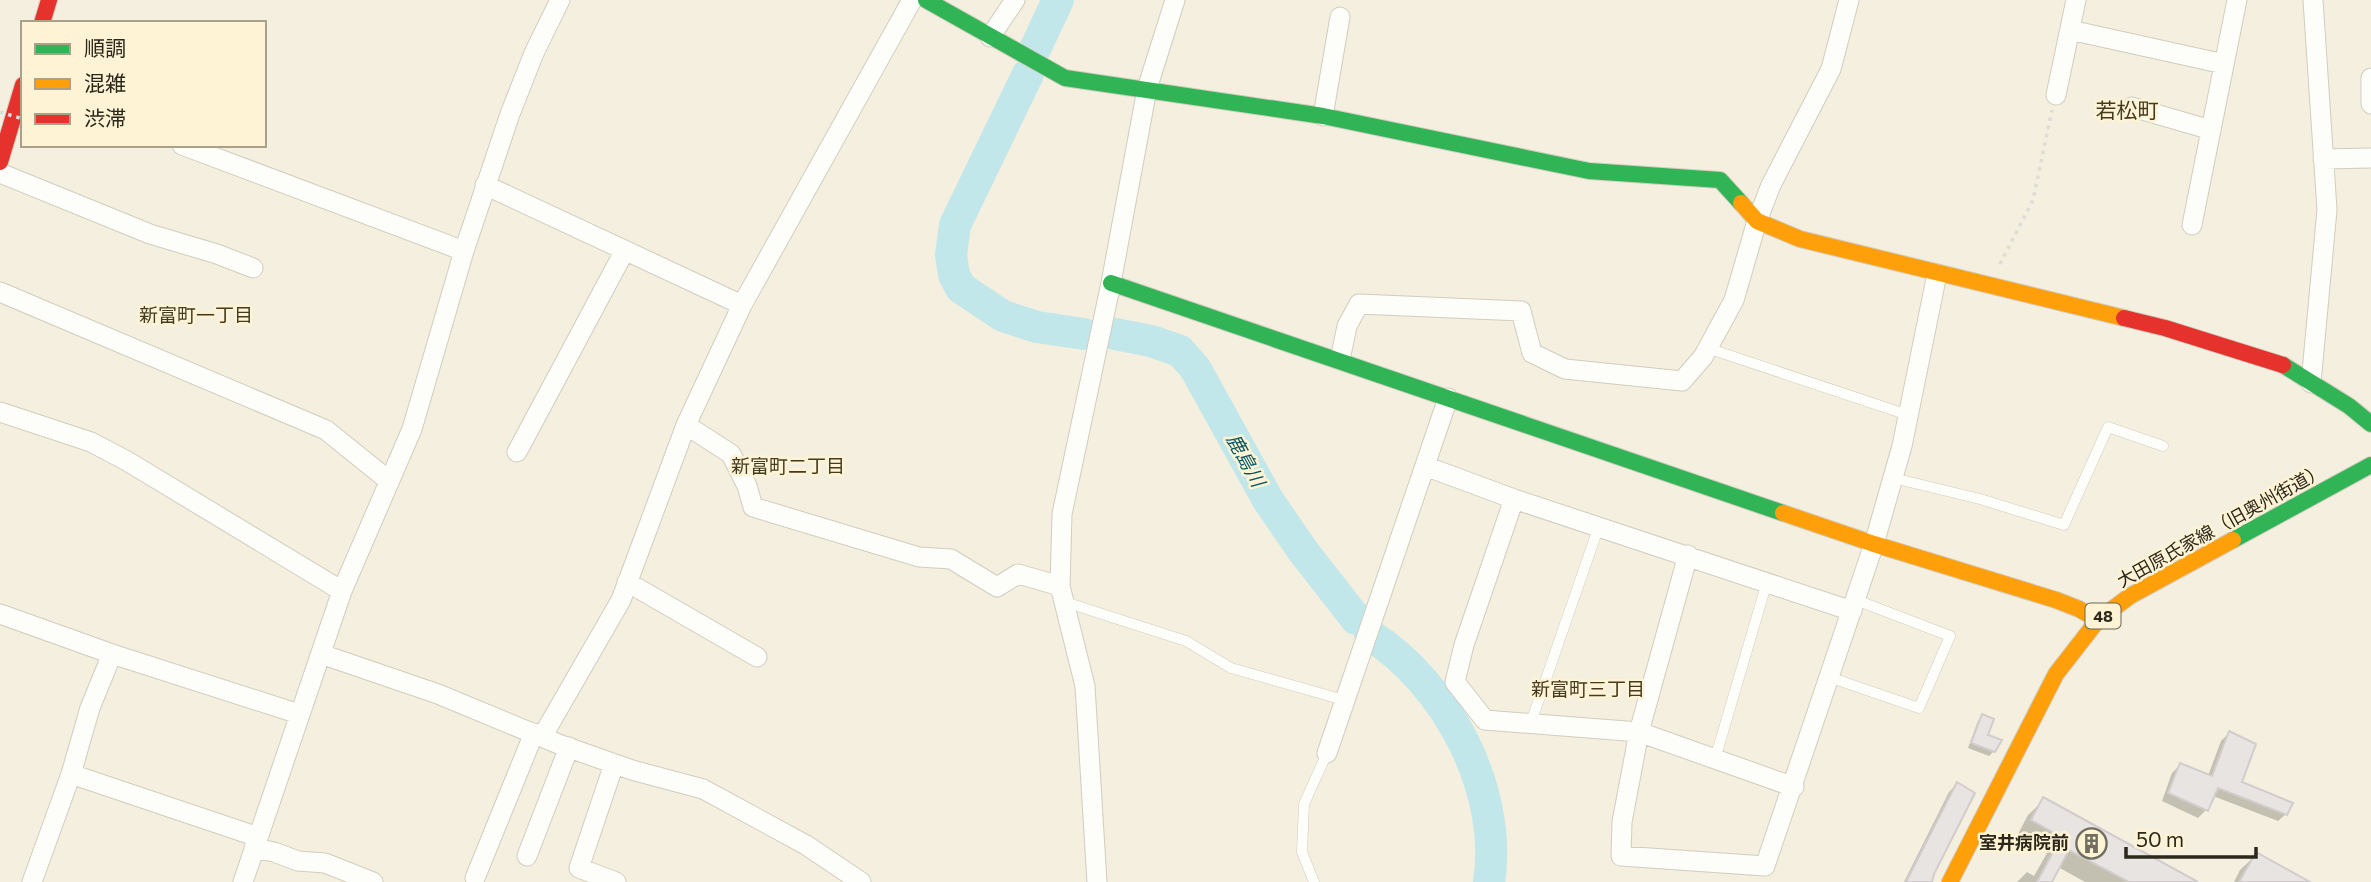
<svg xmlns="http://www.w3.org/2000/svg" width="2371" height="882" viewBox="0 0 2371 882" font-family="Commissioner,'Noto Sans JP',sans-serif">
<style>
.shadow{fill:#0003}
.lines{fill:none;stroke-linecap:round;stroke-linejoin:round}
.river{stroke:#c1e7eb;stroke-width:32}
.building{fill:#e8e4e2;stroke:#d2cdcc;stroke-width:2}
.lane-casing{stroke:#d1cdbf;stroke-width:11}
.street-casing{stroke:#d1cdbf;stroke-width:21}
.fast-casing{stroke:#d1cdbf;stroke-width:18}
.slow-casing{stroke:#d1cdbf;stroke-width:18}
.jam-casing{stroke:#d1cdbf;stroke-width:18}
.path{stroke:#dedcd6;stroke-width:3.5;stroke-dasharray:3.5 5;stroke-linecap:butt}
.lane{stroke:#fdfdfa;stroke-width:10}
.street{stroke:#fdfdfa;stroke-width:19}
.fast{stroke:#30b455;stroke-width:16}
.slow{stroke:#ff9f0a;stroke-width:16}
.jam{stroke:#e5322d;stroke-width:16}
.path-bridge{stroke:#dedcd6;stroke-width:3.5;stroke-dasharray:3.5 5;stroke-linecap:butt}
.labels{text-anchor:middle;stroke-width:5;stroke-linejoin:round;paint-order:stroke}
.shield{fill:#fef3d4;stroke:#6a6452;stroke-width:2}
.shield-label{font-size:16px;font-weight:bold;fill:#2b271b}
.street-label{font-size:18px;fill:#2b271b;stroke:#fef3d4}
.poi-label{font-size:18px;font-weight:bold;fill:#2b271b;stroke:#fef3d4;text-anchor:end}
.neighbourhood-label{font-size:19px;fill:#443b21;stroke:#fef3d4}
.water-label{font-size:19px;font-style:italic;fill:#065665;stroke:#fef3d4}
.quarter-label{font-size:21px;fill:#443b21;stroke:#fef3d4}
</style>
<rect width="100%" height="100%" fill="#f4efde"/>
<path class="shadow" d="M1983,716L1986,736L1994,751L1989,756L1968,748L1978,721Z
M2229,733L2239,783L2286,814L2278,821L2213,796L2206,810L2198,818L2162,801L2172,773L2180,765L2208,776L2221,741Z
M1957,784L1931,882H1904L1949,792Z
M2044,800L2195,882H2085L2058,867L2050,882H2017L2027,872L2034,876L2047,853L2017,836L2028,815Z
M2256,855L2306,882H2234L2240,870Z"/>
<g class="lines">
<path class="river" d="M1036,47L1058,0
M1028,74L955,225L951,255L954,275L961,288L1003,316L1037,327L1084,334
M1115,334L1151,341L1180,351L1195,368L1268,500L1303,551L1356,619
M1370,635C1447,684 1503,790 1489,882"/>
</g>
<path class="building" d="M1982,714L1994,719L1988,735L2002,740L1995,752L1971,743Z
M2229,731L2256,744L2242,782L2293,803L2287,815L2218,788L2208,811L2168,793L2180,763L2212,776Z
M1957,782L1975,793L1934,874L1932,882H1906Z
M2043,797L2198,882H2129L2069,850L2052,882H2037L2061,837L2031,820Z
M2256,852L2310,882H2239Z"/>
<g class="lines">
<defs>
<path id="lane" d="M1707,348L1908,415
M1893,478L1980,499L2064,525L2108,427L2163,446
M1065,602L1186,641L1231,668L1344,700
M1829,677L1919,708L1950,636L1856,600
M1530,725L1599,526
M1715,759L1767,582
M1314,882L1302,852L1304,804L1327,753"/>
<path id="street" d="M912,0L742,305L686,425L731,454L747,486L753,507L919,557L951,559L997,587L1018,574L1060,586
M2070,30L2224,64
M990,37L1015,0
M2371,78V104
M2056,95L2076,0
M2132,107L2211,130
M1323,116L1340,17
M182,145L464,251
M2323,159L2371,158
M0,173L150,234L217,254L253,268
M485,185L742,305
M2192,225L2237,0
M0,292L326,430L388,480
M1340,360L1347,326L1359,304L1521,311L1532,353L1565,369L1682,381L1703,357L1734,300L1757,221L1771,185L1831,69L1849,0
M2311,383L2327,210L2313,0
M0,412L91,442L127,461L342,591
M517,452L625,250
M1425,466L1514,499L1852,611
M1514,499L1464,645L1455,682L1485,720L1639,732L1794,787
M1688,555L1639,732L1622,822L1621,856L1765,866L1874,544L1902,446L1937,274
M627,582L757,657
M0,614L112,654L299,714
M112,654L90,708L71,774L258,837
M321,654L438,694L561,745L632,770L703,789L806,845L861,882
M542,737L621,600L686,425
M1327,753L1448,398
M614,764L579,868L616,882
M254,848L274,852L298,861L325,863L373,882
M527,856L569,747
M475,878L534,733
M32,882L71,774
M243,882L342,591L412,429L464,251L510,114L534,53L560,0
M1097,882L1085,686L1060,586L1062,514L1111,283L1147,89L1175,0"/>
<path id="fast" d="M926,0L1065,78L1323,116L1589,171L1720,180L1741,203
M1111,283L1783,513
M2283,365L2349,406L2371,424
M2233,540L2371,465"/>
<path id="slow" d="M1741,203L1757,221L1800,239L2124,318
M1783,513L1874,544L2056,600L2079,609L2098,620
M1950,882L2056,674L2098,620L2130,596L2233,540"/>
<path id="jam" d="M42,23L49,0
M0,162L23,85
M2124,318L2165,328L2283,365"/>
</defs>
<use href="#lane" class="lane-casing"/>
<use href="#street" class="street-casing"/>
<use href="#fast" class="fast-casing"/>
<use href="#slow" class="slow-casing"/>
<use href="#jam" class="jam-casing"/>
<path class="path" d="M2000,264L2033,200L2052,110"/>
<use href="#lane" class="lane"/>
<use href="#street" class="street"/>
<use href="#fast" class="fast"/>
<use href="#slow" class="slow"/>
<use href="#jam" class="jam"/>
<path class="path-bridge" d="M0,112L23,119"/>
</g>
<defs>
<symbol id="building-ring" viewBox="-11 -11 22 22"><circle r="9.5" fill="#fef3d4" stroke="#716d5f" stroke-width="1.5"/><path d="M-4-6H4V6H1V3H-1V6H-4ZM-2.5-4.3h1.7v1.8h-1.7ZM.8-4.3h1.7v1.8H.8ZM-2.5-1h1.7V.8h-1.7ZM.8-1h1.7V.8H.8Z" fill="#716d5f"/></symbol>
</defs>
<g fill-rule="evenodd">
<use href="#building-ring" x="2074" y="826" width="35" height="35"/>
</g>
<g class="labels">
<rect class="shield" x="2085.5" y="603.5" width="35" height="25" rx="5"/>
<g class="shield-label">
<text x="2103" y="622">48</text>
</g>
<g class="street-label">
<text transform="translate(2221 526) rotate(-29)" y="6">大田原氏家線（旧奥州街道）</text>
</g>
<g class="poi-label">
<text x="2069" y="849">室井病院前</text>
</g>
<g class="neighbourhood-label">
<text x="196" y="322">新富町一丁目</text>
<text x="788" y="473">新富町二丁目</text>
<text x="1588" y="696">新富町三丁目</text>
</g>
<g class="water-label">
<text transform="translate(1246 460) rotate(61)" y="7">鹿島川</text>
</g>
<g class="quarter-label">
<text x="2127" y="118">若松町</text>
</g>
</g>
<rect x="21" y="21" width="245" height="126" fill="#fef3d4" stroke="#aaa18a" stroke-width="2"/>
<rect x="35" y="44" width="35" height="10" fill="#30b455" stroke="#aaa18a" stroke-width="2"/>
<text x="84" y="56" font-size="21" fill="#2b271b">順調</text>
<rect x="35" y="79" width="35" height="10" fill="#ff9f0a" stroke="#aaa18a" stroke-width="2"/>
<text x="84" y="91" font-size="21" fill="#2b271b">混雑</text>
<rect x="35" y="114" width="35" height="10" fill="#e5322d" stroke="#aaa18a" stroke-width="2"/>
<text x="84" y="126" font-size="21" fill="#2b271b">渋滞</text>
<path d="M2126 847v10h130v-10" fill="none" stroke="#2b271b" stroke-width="3.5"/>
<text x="2136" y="847" font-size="21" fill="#2b271b" stroke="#fef3d4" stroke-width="5" paint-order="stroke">50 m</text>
</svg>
